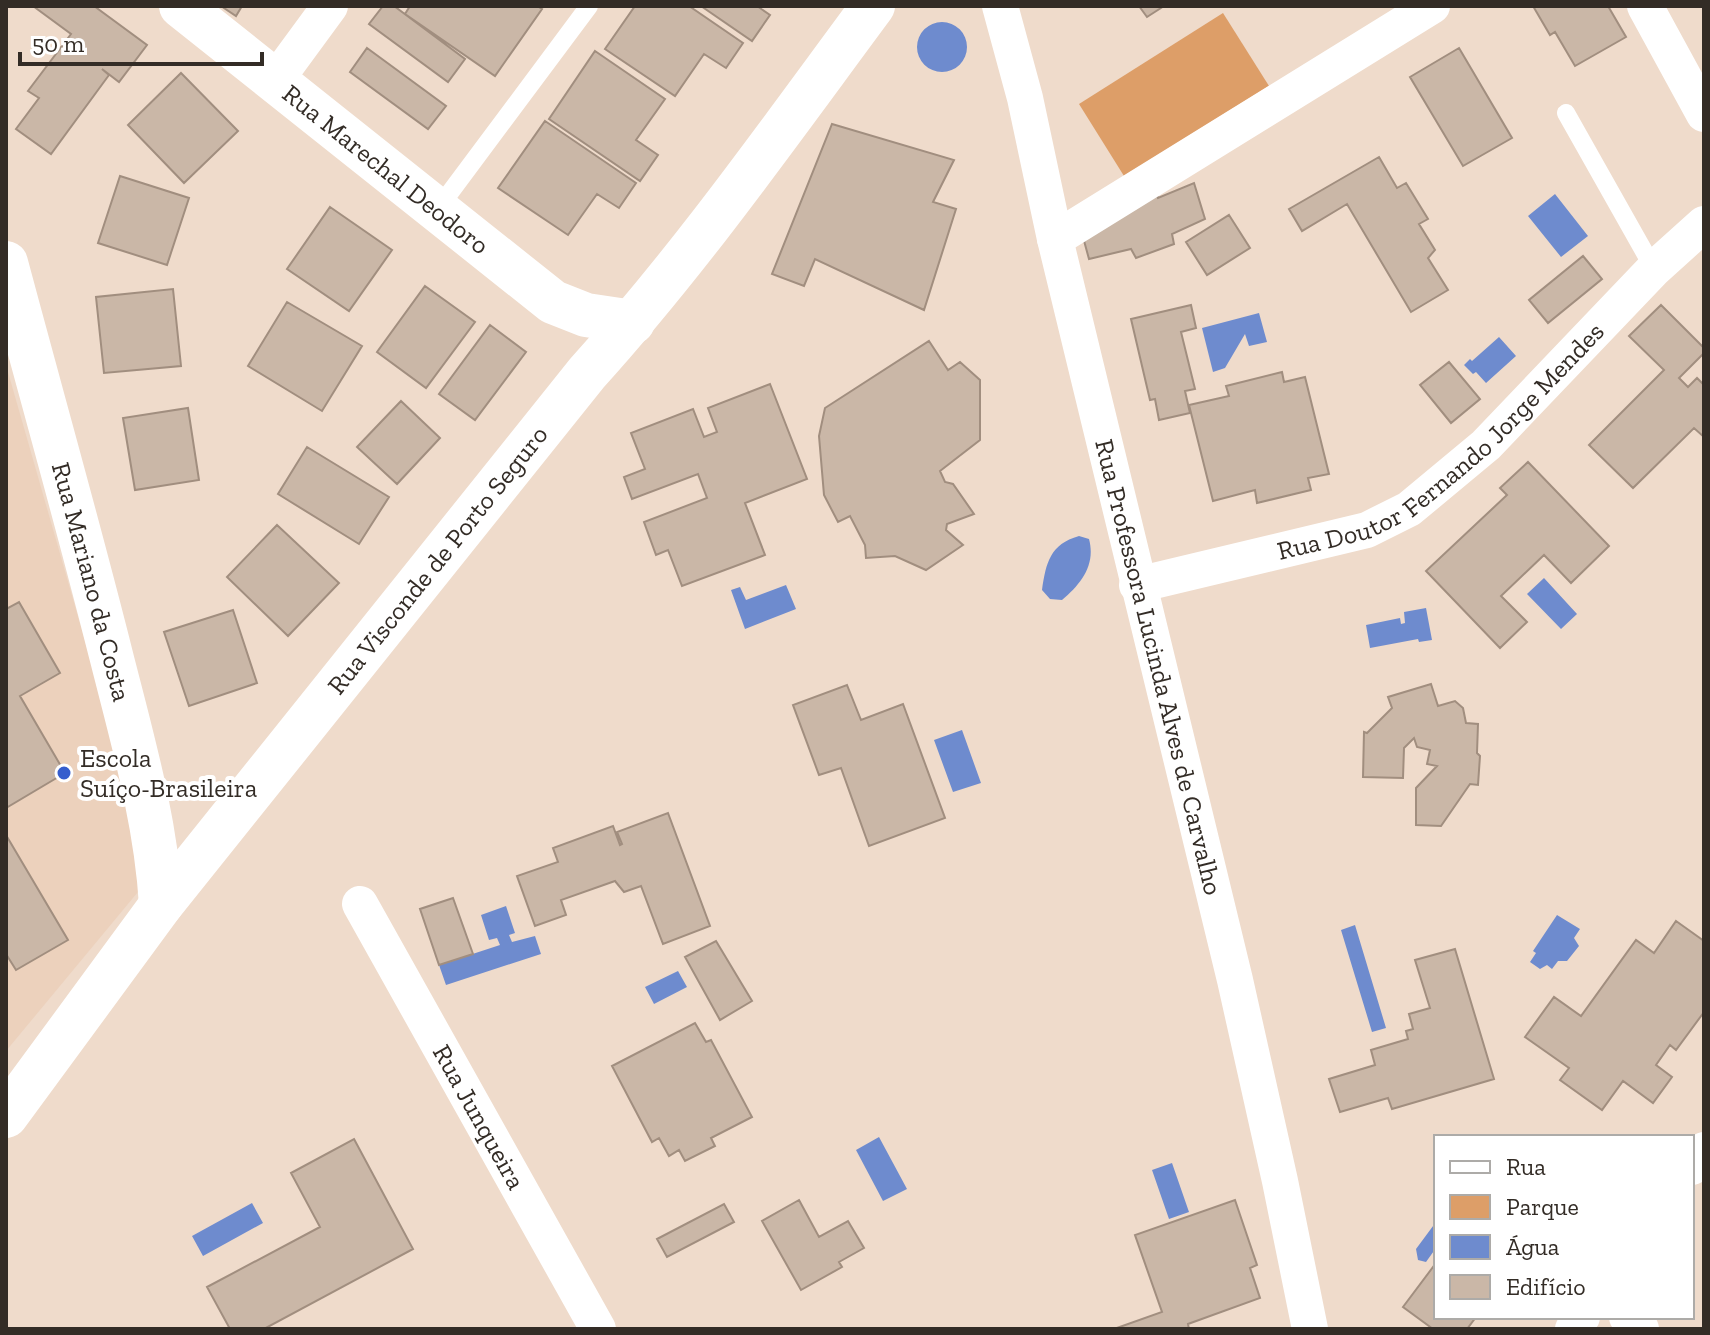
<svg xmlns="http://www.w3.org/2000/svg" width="1710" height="1335" viewBox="0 0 1710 1335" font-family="'Zilla Slab',serif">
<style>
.built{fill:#ecd1bc}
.green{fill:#dd9e68}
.water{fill:#6e8bce}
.building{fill:#cab7a7;stroke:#a18e7f;stroke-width:2}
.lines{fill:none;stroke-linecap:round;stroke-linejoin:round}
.service{stroke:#fff;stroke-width:18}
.minor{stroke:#fff;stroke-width:36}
.tertiary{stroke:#fff;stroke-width:44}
.poi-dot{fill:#355dcd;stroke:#fff;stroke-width:3}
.labels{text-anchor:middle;stroke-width:8;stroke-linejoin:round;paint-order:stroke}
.street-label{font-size:26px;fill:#332c26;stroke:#fff}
.poi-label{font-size:26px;fill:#332c26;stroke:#fff;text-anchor:start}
</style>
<rect width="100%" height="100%" fill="#efdbcb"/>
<path class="built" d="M6,365L152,875L6,1051Z"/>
<path class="green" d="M1223,13L1269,86L1124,176L1079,104Z"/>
<path class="water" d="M917 47a25 25 0 1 1 50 0a25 25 0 1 1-50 0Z
M1555,194L1588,236L1561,257L1528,216Z
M1259,313L1267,342L1249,346L1245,334L1225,368L1213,372L1202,328Z
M1499,337L1516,356L1486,383L1476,372L1473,374L1464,365L1470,359L1472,361Z
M1079,536L1089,539C1096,565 1081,584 1062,600L1050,599L1042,590C1046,563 1050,544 1079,536Z
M1544,578L1577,614L1561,629L1527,594Z
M786,585L796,609L745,629L731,590L740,587L746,600Z
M1426,608L1432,640L1419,642L1418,639L1370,648L1366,625L1400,618L1401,624L1405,623L1404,612Z
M962,730L981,783L953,792L934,740Z
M506,906L515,933L509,935L512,942L535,936L541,954L446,985L439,965L500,945L497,938L489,940L481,915Z
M1557,915L1580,929L1574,938L1579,946L1567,961H1558L1552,969L1547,965L1540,969L1530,962L1536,953L1533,951Z
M1355,925L1386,1028L1372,1032L1341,930Z
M678,971L687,987L654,1004L645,987Z
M879,1137L907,1189L883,1201L856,1150Z
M1172,1163L1189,1212L1169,1219L1152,1170Z
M252,1203L263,1223L203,1256L192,1236Z
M1436,1222V1248L1426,1262L1418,1260L1416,1249Z"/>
<path class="building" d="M33,6H94L147,45L119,82L102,69L109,75L51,154L16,129L39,98L28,91L71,34Z
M221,6H242L236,16Z
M383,6H394L465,59L448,82L369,24Z
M410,6H537L542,9L495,76L405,14Z
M635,6H689L743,43L726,68L704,54L675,96L605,49Z
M701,6H757L770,15L752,41Z
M1139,6H1164L1147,17Z
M1533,6H1608L1626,37L1575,66L1555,32L1550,35Z
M367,48L446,106L428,129L350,72Z
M1459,48L1512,138L1463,166L1410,77Z
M595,51L665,99L636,140L658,155L640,181L549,119Z
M181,73L238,131L184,183L128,125Z
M545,121L636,183L619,208L597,194L568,235L498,188Z
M832,124L954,160L933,202L956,209L924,310L815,259L804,286L772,274Z
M1379,157L1397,188L1406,183L1428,219L1419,224L1435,250L1428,258L1448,290L1411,312L1347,204L1302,231L1289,209Z
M120,176L189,198L167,265L98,243Z
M1194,183L1205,219L1172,234L1174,244L1136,258L1131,249L1089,259L1080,226L1154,188L1158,198Z
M330,207L392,250L349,311L287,269Z
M1229,215L1250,248L1207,275L1186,242Z
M1583,256L1602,279L1548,323L1529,300Z
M425,286L475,322L426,388L377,352Z
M173,289L181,366L104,373L96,297Z
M287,302L362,346L322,411L248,366Z
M1191,305L1196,328L1181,332L1195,389L1185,391L1190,413L1159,420L1155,399L1150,400L1131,319Z
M1661,305L1704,348V353L1679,378L1688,387L1697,378L1704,385V437L1694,428L1633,488L1589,445L1664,370L1629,336Z
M490,325L526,352L475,420L439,394Z
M929,341L948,370L960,362L980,380V440L940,471L945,482L953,484L974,514L947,524L946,530L963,545L926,570L895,556L866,558L865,545L850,516L838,522L824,495L819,436L825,408Z
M1449,362L1480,399L1451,423L1420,385Z
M1282,372L1284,382L1305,377L1329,474L1308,478L1311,490L1257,503L1255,490L1213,501L1189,405L1229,396L1226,386Z
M770,384L807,479L745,503L765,555L682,586L668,550L656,555L644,522L707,498L698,474L632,499L624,477L645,469L631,433L693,409L704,437L717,432L708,408Z
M401,401L440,438L397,484L357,447Z
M188,408L199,480L135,490L123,418Z
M307,447L389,497L359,544L278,494Z
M1528,462L1609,546L1571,583L1544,555L1501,596L1527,622L1500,648L1426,571L1507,495L1500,488Z
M277,525L339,583L288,636L227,577Z
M19,602L60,673L20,696L65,773L6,808V609Z
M233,610L257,683L189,706L164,632Z
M1431,684L1438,706L1455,701L1463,708L1466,723L1478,724L1477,753L1480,756L1478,785L1470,784L1441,826L1416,825V788L1437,766L1427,764L1430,750L1417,747L1414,738L1404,748L1403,778L1363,777L1364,732L1367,733L1392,708L1388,697Z
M847,685L861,720L903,704L945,818L869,846L841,768L819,775L793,705Z
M668,813L710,926L663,944L641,886L624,892L615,881L561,900L566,915L535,926L517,876L558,862L553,848L613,826L620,845L622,844L617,832Z
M6,835L68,940L16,970L6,954Z
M453,898L473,954L439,965L420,909Z
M1676,921L1704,941V1012L1676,1050L1670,1045L1656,1065L1672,1077L1653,1103L1623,1081L1602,1110L1560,1080L1569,1068L1525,1037L1554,997L1581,1016L1636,940L1654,953Z
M716,941L752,1001L720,1020L685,957Z
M1455,949L1494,1079L1392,1109L1388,1098L1340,1112L1329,1079L1375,1065L1371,1050L1408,1039L1406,1031L1413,1029L1409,1014L1430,1008L1415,960Z
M695,1023L706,1042L711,1040L752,1117L711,1138L715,1146L685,1161L679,1150L669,1156L659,1138L652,1142L612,1066Z
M354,1139L413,1249L264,1329H230L207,1287L320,1227L291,1173Z
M799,1200L819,1237L848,1221L864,1248L839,1262L842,1267L801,1290L762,1221Z
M1235,1200L1257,1265L1250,1268L1260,1298L1188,1324L1189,1329H1114L1162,1312L1135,1235Z
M724,1204L734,1222L667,1257L657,1239Z
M1433,1267L1436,1270V1317H1476L1467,1329H1433L1403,1307Z"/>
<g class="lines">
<path class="service" d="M1566,113L1654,269
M437,210L589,6"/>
<g class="minor">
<path id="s1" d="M1000,6L1025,98L1055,239L1235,980L1280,1181L1310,1329"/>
<path d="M1645,6L1704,114"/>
<path d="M275,81L330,6"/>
<path d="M1055,239L1432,6"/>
<path id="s2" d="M1137,585L1367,530L1409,509L1486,445L1654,269L1704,224"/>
<path id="s3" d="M360,904L598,1329"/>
<path d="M1692,1167L1704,1150"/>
<path d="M1627,1317L1641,1329"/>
<path d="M1573,1329L1582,1317"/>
</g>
<g class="tertiary">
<path id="s4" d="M181,6L553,302L586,315L633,322"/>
<path id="s5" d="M6,263C41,394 78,524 111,655C132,738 156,820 161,905"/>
<path id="s6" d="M6,1116L161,905L587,373C691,258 781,130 873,6"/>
</g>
</g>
<circle class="poi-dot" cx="64" cy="773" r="8"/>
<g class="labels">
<g class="street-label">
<text dy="9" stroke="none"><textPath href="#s4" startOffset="262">Rua Marechal Deodoro</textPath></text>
<text dy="9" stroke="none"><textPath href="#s2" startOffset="346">Rua Doutor Fernando Jorge Mendes</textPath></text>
<text dy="9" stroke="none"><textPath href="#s6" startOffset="704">Rua Visconde de Porto Seguro</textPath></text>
<text dy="9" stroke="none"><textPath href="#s5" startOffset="330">Rua Mariano da Costa</textPath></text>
<text dy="9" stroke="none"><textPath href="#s1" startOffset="680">Rua Professora Lucinda Alves de Carvalho</textPath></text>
<text dy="9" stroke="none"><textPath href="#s3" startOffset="244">Rua Junqueira</textPath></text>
</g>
<g class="poi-label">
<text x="80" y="767">Escola<tspan x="80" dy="30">Suíço-Brasileira</tspan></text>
</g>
</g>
<rect width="1710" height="1335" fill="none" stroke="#332c26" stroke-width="16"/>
<rect x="1434" y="1135" width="260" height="184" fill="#ffffff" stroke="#adaba8" stroke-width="2"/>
<rect x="1450" y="1161" width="40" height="12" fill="#ffffff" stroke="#adaba8" stroke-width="2"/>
<text x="1506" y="1175" font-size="24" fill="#332c26">Rua</text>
<rect x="1450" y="1195" width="40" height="24" fill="#dd9e68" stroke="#adaba8" stroke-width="2"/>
<text x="1506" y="1215" font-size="24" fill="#332c26">Parque</text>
<rect x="1450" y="1235" width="40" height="24" fill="#6e8bce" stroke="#adaba8" stroke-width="2"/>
<text x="1506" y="1255" font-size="24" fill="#332c26">Água</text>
<rect x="1450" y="1275" width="40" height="24" fill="#cab7a7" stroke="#adaba8" stroke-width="2"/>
<text x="1506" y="1295" font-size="24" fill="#332c26">Edifício</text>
<path d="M20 52v12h242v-12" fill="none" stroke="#332c26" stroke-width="4"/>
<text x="32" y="52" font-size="24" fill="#332c26" stroke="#ffffff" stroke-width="6" paint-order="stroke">50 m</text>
</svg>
